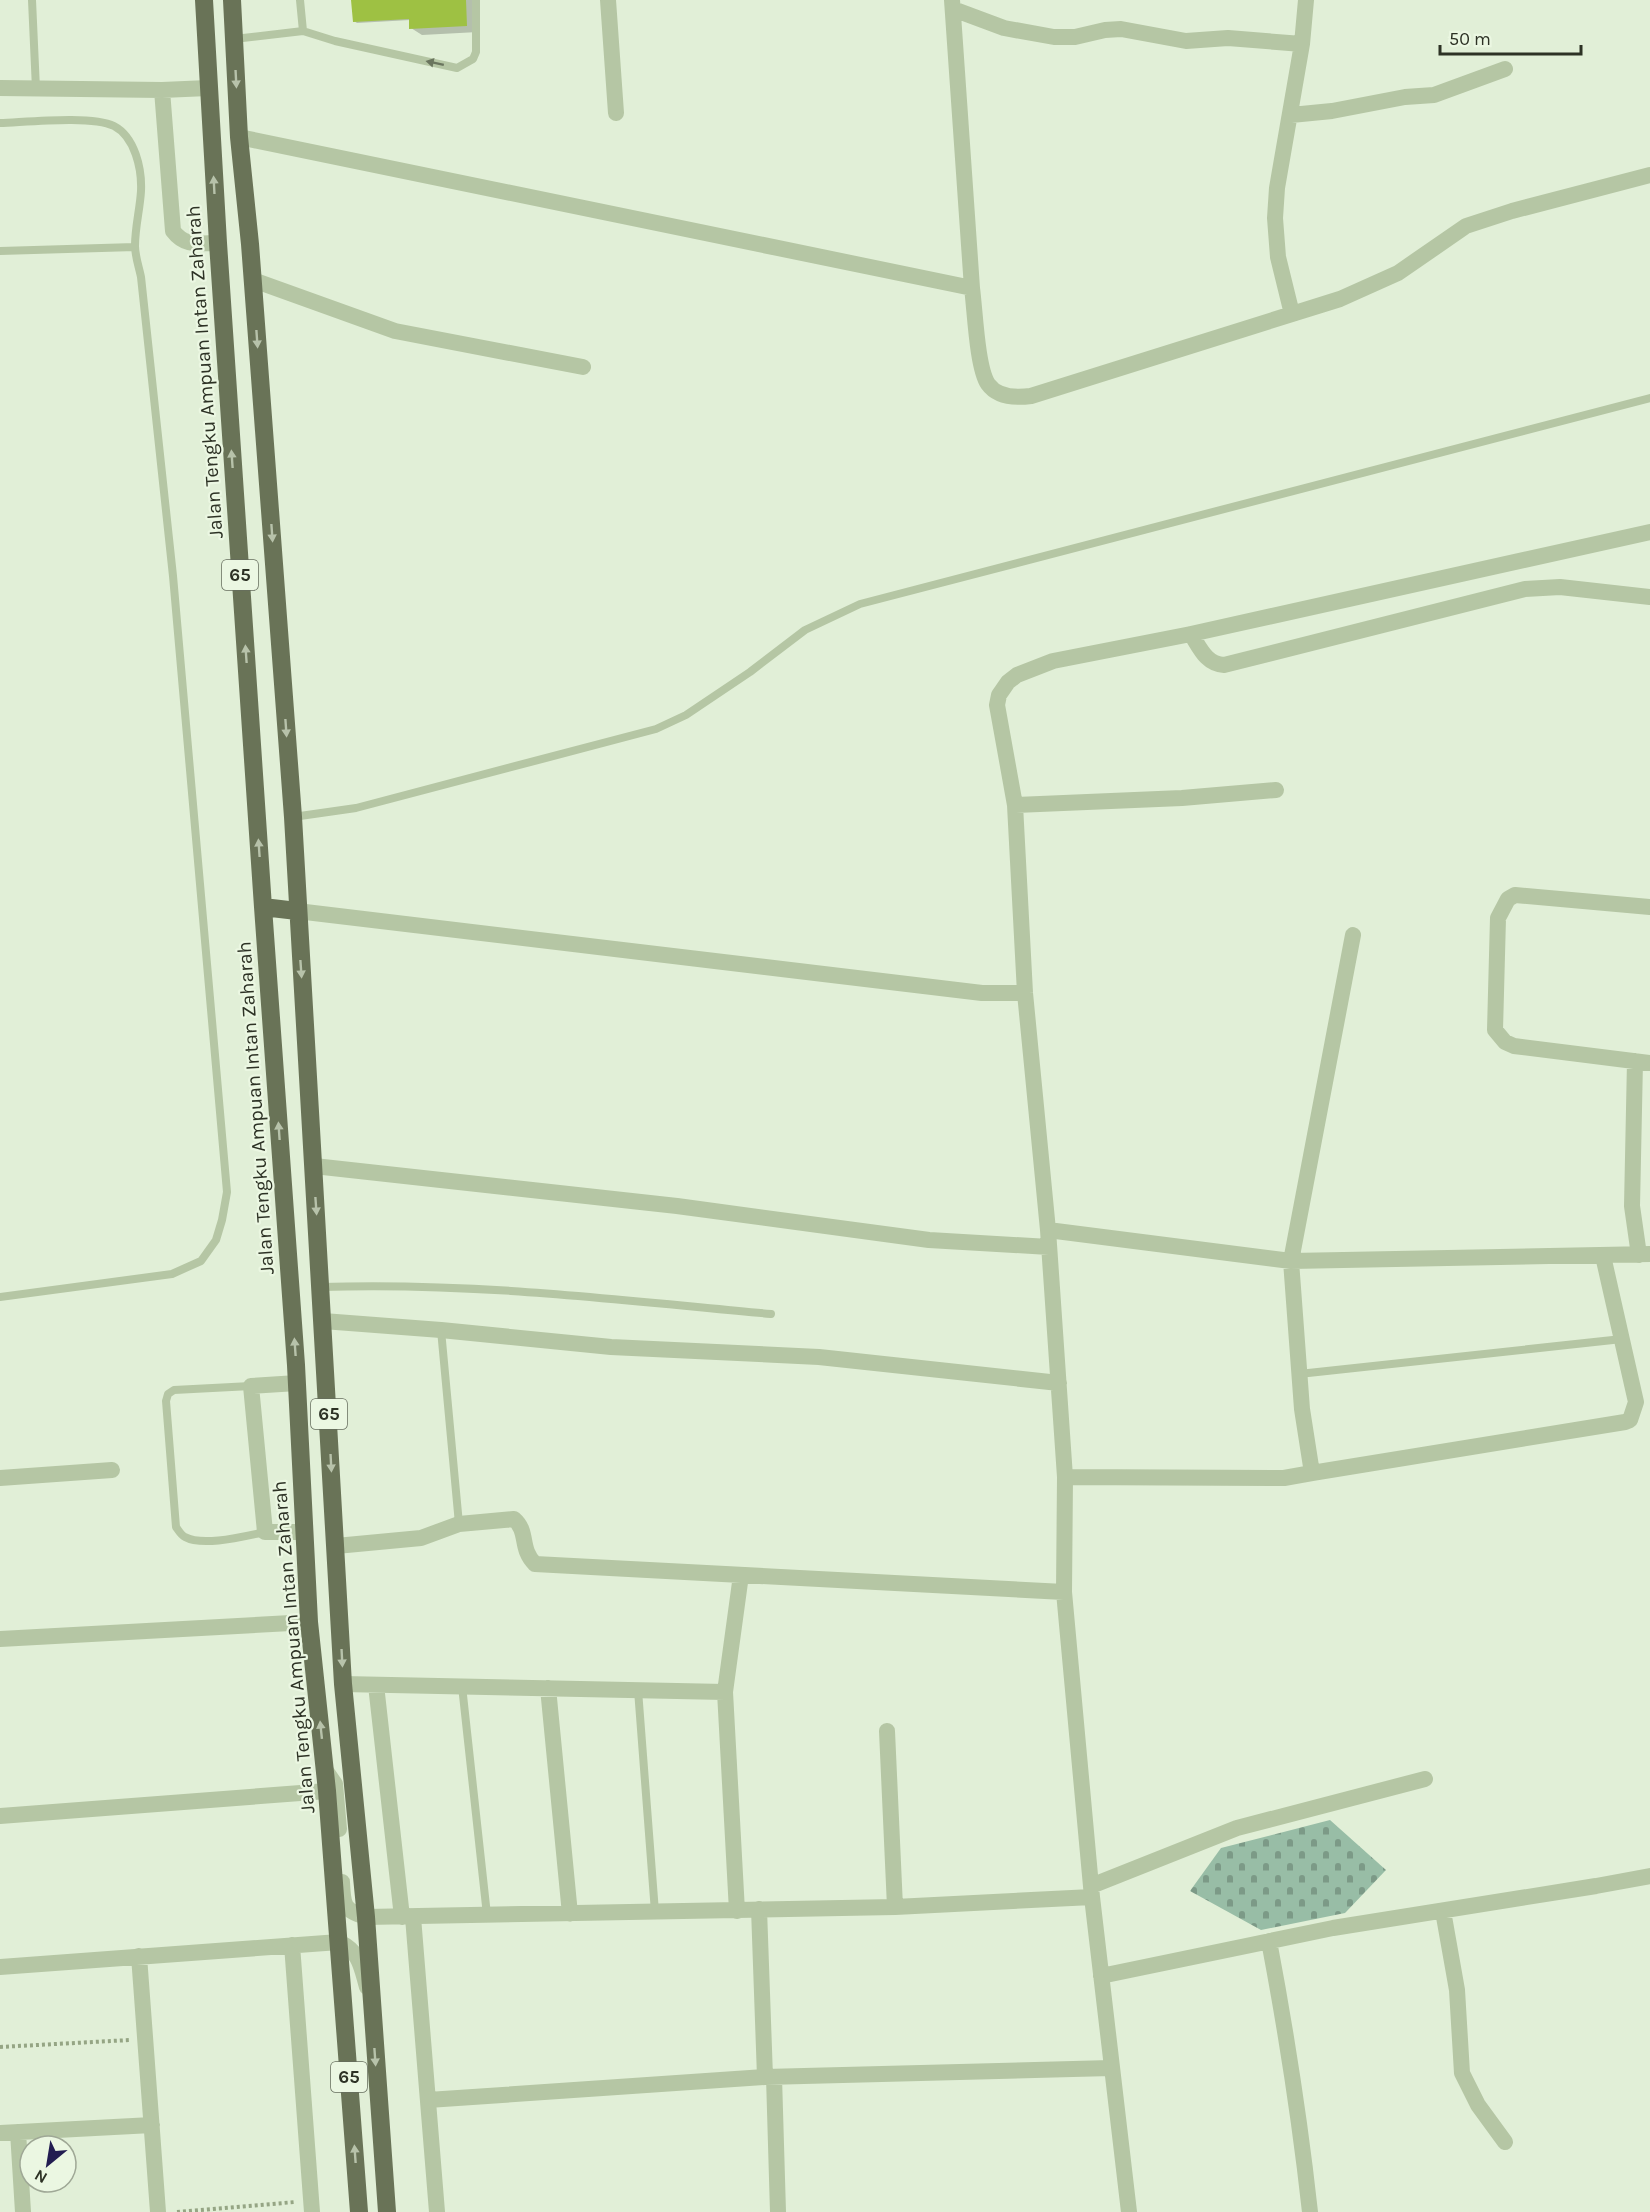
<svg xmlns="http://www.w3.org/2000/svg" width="1650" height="2212" viewBox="0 0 1650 2212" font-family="Karla,sans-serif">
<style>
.cemetery{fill:url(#cemetery-stones)}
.shadow{fill:#0003}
.building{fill:#9ec143}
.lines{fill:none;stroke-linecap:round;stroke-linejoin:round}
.path{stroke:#95a584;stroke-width:4;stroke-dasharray:3 3;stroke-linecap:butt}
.lane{stroke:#b5c6a4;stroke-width:8}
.street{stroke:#b5c6a4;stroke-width:16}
.primary{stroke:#697357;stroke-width:18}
.oneway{fill:#6a755e}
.oneway2{fill:#b7c2aa}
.labels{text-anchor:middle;stroke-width:4.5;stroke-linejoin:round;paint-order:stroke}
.shield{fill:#ebf7e2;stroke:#666d5e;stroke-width:1.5}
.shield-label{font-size:18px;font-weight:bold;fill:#2d3225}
.street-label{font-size:20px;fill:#2d3225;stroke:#ebf7e2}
</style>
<defs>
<pattern id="cemetery-stones" width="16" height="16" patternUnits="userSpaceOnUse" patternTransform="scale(1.5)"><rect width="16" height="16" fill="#98bda6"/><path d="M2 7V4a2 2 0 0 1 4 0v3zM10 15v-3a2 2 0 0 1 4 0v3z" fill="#7c9a87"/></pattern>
</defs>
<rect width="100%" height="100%" fill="#e1efd7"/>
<path class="cemetery" d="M1330,1820L1386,1870L1345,1913L1261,1930L1190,1891L1221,1848Z"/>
<path class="shadow" d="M353,0H476L478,32L422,35L411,28L410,20L357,23L354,21Z"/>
<path class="building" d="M351,0H466L467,26L409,29V19L353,22Z"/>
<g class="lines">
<path class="path" d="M0,2047L130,2040
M177,2212L295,2202"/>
<path class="lane" d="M32,0L36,89
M303,31L335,41L457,68L473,59L476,52V0
M234,39L303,31L300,0
M0,123C27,122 92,115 114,126C135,137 142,169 141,191C140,209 135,227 135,246C135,256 139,267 141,277L173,576L227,1192L222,1220L216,1240L201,1261L172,1274L0,1297
M0,251L135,247
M293,817L356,808L656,729L686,715L750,672L805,630L860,604L1650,398
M321,1287C473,1282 620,1300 771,1314
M441,1330L459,1524
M1299,1374L1622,1339
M251,1386L174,1390L168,1394L166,1401L176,1527C179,1531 181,1535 185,1537C203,1547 245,1536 265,1532
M462,1686L487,1915
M638,1690L655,1912"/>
<path class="street" d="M608,0L616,113
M952,0L972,288
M953,9L1004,28L1054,37H1075L1105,30L1121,29L1186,41L1228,38L1302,44
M0,88L162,90L208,88
M162,90L173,231C185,247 199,243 218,243
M1291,115L1332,111L1405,97L1434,95L1505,69
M239,137L972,288C975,310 977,368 988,384C998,398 1016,398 1031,396L1340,299L1398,273L1466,226L1512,211L1650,175
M253,280L395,331L583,367
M1292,314L1278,257L1275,218L1277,188L1302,44L1306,0
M1191,634C1200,648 1206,664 1224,665L1525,589L1560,587L1650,597
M1015,805L1182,798L1276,790
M1650,907L1515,895L1508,899L1498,918L1495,1030L1505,1042L1514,1046L1650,1063
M297,911L982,993H1025
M1353,935L1291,1261L1302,1409L1312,1473L1625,1422L1630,1420L1636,1402L1603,1256
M1635,1061L1632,1206L1639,1255
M314,1166L677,1206L929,1240L1049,1247
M1048,1230L1291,1261L1650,1254
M323,1321L441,1330L611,1347L819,1357L1059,1383
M297,1383L251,1386L265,1532H305
M1065,1477L1284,1478L1312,1473
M0,1478L112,1470
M336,1546L421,1538L459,1524L514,1519C529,1532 519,1548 535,1564L1064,1592
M0,1639L309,1622
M343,1684L725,1692
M376,1685L402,1917
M548,1688L570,1914
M887,1731L895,1907
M326,1771L335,1784L339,1829
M0,1816L327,1791
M342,1882C343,1905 343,1910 366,1917L895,1907L1092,1897
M1091,1886L1237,1828L1425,1779
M759,1909L765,2077
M737,1911L725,1692L741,1575
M1443,1911L1457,1990L1462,2073L1478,2105L1505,2142
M413,1917L437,2212
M1269,1941C1286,2031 1300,2121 1310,2212
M292,1945L312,2212
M139,1956L158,2212
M0,1967L339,1942C360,1952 361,1966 367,1987
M1101,1976L1333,1928L1596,1886L1650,1876
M774,2077L778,2212
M428,2100L765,2077L1111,2068
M18,2132L23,2212
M0,2133L152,2125
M1129,2212L1092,1897L1064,1592L1065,1477L1048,1230L1025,993L1015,805L997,705L999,695L1008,682L1017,675L1053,661L1191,634L1650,532"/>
<path class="primary" d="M204,0L218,243L263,907L296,1365L309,1622L327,1791L359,2212
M232,0L239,137L250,244L293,817L343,1684L366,1917L387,2212
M263,907L297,911"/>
</g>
<defs><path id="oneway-solid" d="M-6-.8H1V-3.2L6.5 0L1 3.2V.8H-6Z" transform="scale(1.5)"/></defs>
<use class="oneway" href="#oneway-solid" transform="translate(435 63) rotate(-168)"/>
<g class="oneway2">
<use href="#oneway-solid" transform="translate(236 79) rotate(87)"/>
<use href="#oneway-solid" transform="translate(214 185) rotate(-93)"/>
<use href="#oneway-solid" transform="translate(257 339) rotate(86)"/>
<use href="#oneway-solid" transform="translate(232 459) rotate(-94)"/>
<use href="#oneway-solid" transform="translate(272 533) rotate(86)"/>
<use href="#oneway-solid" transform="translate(246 654) rotate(-94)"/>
<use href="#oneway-solid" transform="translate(286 728) rotate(86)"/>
<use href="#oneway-solid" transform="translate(259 848) rotate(-94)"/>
<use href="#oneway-solid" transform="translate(301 969) rotate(86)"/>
<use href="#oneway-solid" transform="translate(279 1131) rotate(-94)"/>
<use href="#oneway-solid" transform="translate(316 1206) rotate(86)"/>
<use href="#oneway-solid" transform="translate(295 1347) rotate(-94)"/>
<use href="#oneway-solid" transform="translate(331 1463) rotate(87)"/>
<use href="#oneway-solid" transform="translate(342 1658) rotate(87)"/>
<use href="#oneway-solid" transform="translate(321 1730) rotate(-96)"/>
<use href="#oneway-solid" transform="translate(375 2057) rotate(86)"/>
<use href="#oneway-solid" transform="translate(355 2154) rotate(-94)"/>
</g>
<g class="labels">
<g class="shield">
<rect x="222" y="560" width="36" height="30" rx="4.5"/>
<rect x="311" y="1399" width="36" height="30" rx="4.5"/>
<rect x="331" y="2062" width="36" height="30" rx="4.5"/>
</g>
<g class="shield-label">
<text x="240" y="581">65</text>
<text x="329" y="1420">65</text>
<text x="349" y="2083">65</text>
</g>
<g class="street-label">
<text transform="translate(204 372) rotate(-94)" y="7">Jalan Tengku Ampuan Intan Zaharah</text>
<text transform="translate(255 1108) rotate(-94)" y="7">Jalan Tengku Ampuan Intan Zaharah</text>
<text transform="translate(293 1647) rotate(-95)" y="7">Jalan Tengku Ampuan Intan Zaharah</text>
</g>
</g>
<g transform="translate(48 2164) rotate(210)"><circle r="28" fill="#ebf7e2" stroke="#9fa896" stroke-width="1.5"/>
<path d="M0-4.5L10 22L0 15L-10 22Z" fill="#221d51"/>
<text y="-9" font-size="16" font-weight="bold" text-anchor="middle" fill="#2d3225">N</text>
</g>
<path d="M1440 45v9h141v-9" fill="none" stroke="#2d3225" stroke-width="3"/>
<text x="1449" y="45" font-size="18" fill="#2d3225" stroke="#ebf7e2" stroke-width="4.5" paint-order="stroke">50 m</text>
</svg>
